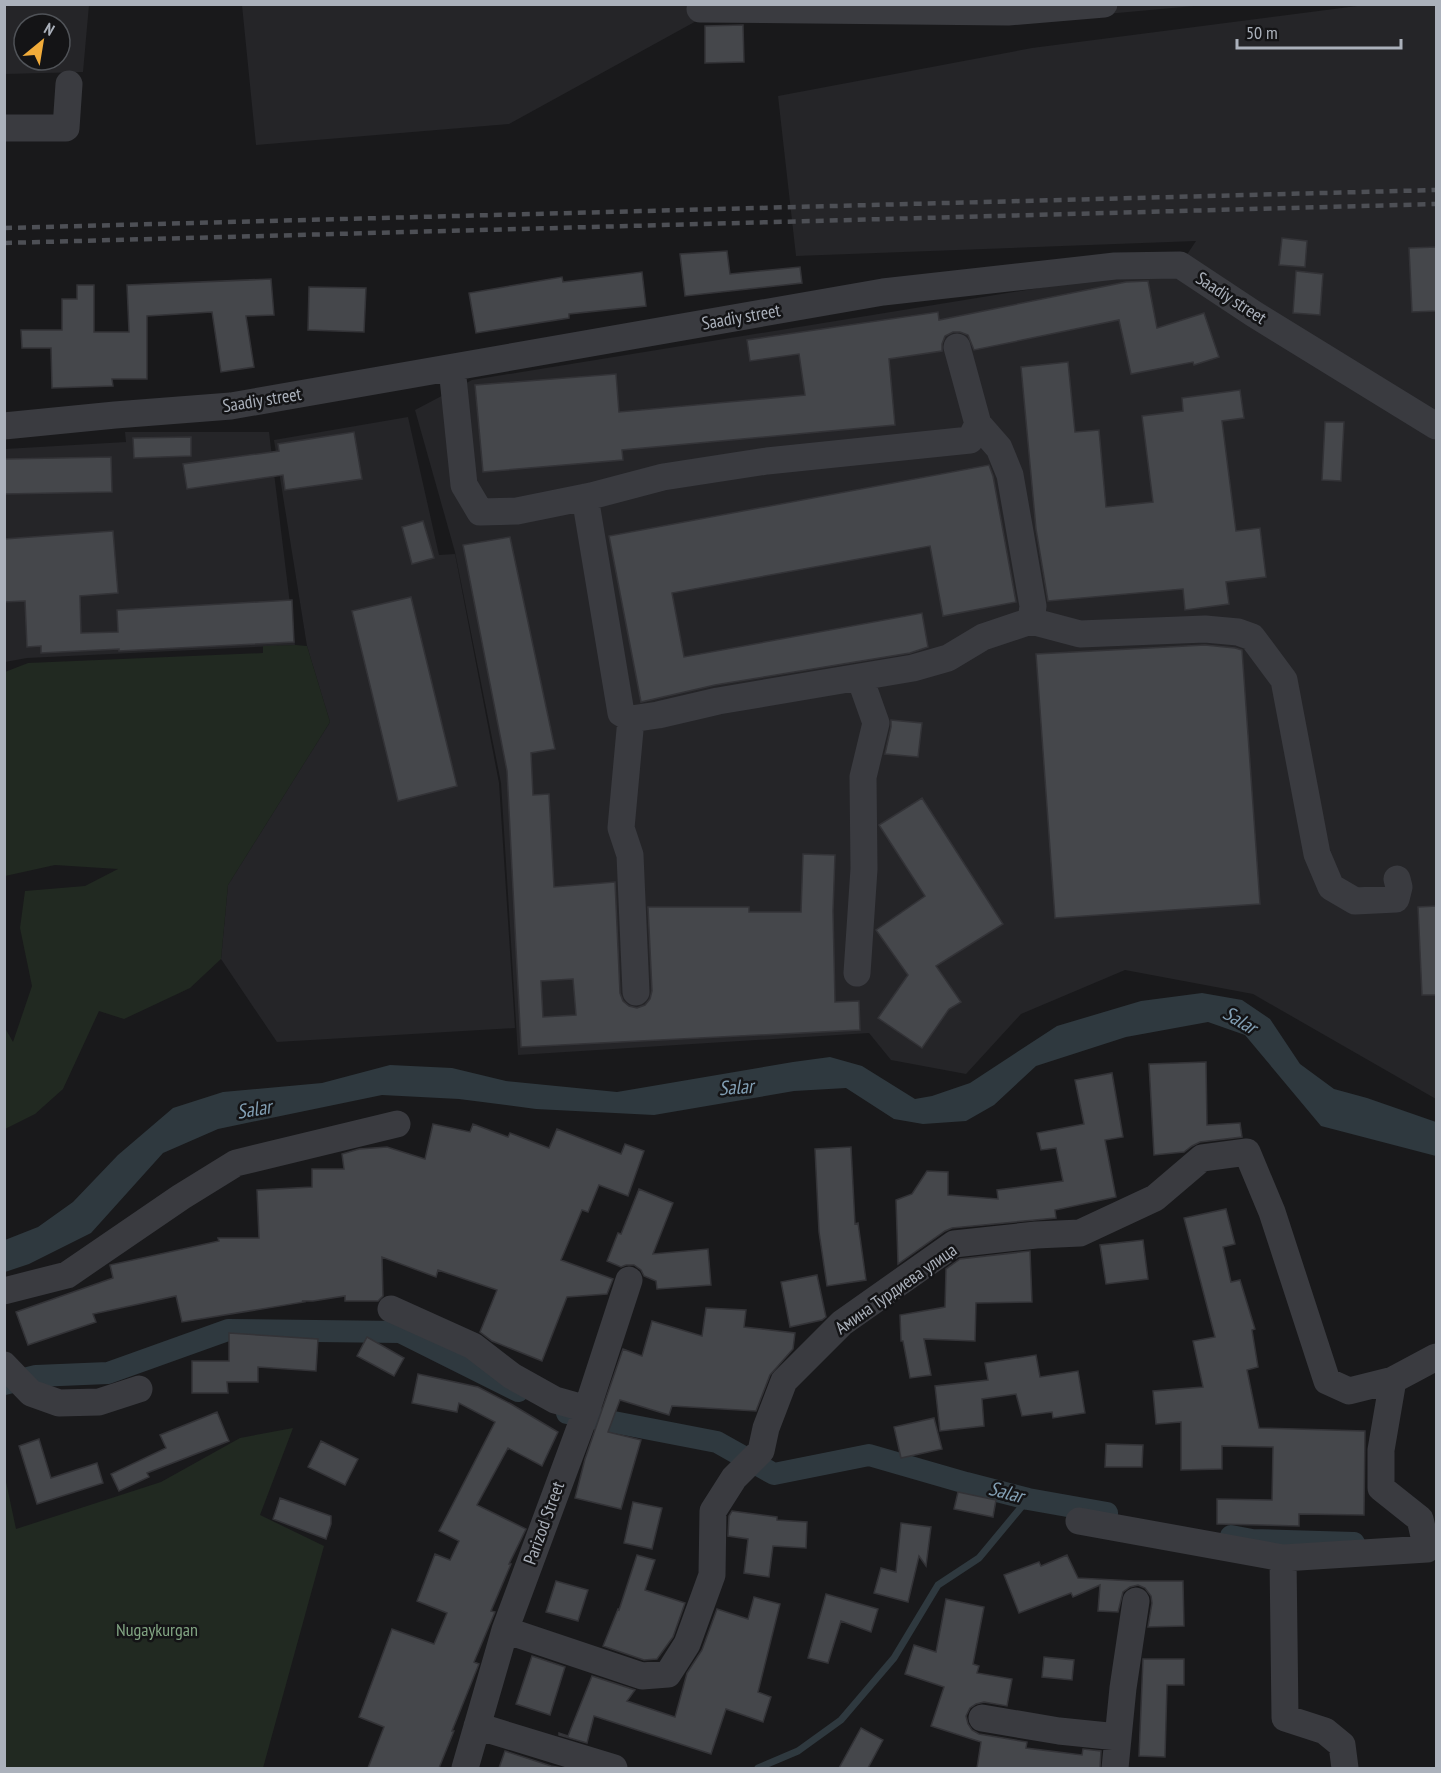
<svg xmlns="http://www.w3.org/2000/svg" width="1441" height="1773" viewBox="0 0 1441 1773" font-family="'PT Sans Narrow',sans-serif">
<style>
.built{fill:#252528;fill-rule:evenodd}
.green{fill:#212921}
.water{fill:#2f393f}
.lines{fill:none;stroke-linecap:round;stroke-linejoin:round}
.stream{stroke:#2f393f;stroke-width:7}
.canal{stroke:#2f393f;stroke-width:22}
.building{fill:#45474b;stroke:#333337;stroke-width:1.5;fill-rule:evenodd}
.minor{stroke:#3a3b40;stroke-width:27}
.rail{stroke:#4d4f55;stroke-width:4.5;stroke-dasharray:8 6;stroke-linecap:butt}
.labels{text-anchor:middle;stroke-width:5;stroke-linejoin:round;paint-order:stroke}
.street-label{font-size:18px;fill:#abb1bb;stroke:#141416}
.park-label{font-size:18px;fill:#82a583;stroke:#141416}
.water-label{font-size:20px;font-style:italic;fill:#83a0b5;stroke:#141416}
</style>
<rect width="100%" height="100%" fill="#19191b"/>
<path class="built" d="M4,5H89L83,72L5,74ZM24,24H60V60H24Z
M242,5H1205L1008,23L700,19L509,124L256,145Z
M1365,5H1436V1099L1253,994L1125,970L1021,1014L966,1074L891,1060L869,1033L518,1055L501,783L455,552L415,410L472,380L1180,265L1196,241L796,256L778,96L1032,48Z
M408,417L439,555L455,554L499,783L515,1028L277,1042L221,959L228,885L330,722L307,646L274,440Z
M125,432H269L295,645L27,658L5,662V449L126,442Z"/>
<path class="green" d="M295,645L307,646L330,722L228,885L221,959L190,988L124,1019L99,1011L63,1089L35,1114L5,1129V1028L13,1042L32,986L20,928L25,891L85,886L118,869L55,865L5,876V672L28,663L263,653V646Z
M293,1428L260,1515L324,1546L263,1768H5V1477L16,1529L161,1482L240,1438Z"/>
<path class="water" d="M1202,993L1242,1000L1270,1019L1300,1064L1334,1089L1367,1098L1436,1122V1156L1321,1126L1245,1035L1208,1022L1126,1037L1036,1066L994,1105L966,1121L923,1124L894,1119L846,1088L794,1091L654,1115L536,1109L459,1099L382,1095L218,1129L163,1153L91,1233L29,1264L5,1272V1240L38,1227L73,1202L118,1155L173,1108L223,1092L322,1083L390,1065L452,1068L506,1081L617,1092L793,1062L830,1057L862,1066L915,1099L932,1096L970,1083L1057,1026L1141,1001Z"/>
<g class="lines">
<path class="stream" d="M758,1768L798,1751L841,1720L894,1658L938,1585L979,1558L1028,1499"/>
<path class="canal" d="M4,1384L36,1376L108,1373L228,1330L400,1332L518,1391
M567,1413L717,1442L774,1474L869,1455L966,1483L1028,1499L1107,1513
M1231,1536L1252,1540L1354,1543"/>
</g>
<path class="building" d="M743,25L744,62L705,63V26Z
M1282,238L1307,241L1305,267L1279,265Z
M1437,247V311L1412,312L1409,248Z
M727,251L730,274L800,267L802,283L685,296L680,254Z
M1296,271L1323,274L1320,315L1293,313Z
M642,272L646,306L569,314V318L476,333L469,293L562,277L563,282Z
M271,279L274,315L246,316L254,367L221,372L212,312L147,316V379H112L113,386L52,388L51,348H22L21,330H62V299H77V285H94V332H129L127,285Z
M1148,281L1157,328L1204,313L1219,357L1194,365L1193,362L1131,374L1119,320L974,350L968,335L960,332H953L945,336L942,344V351L889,359L895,425L622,450L623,460L483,472L475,385L616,374L619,412L805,395L799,354L750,361L747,340L938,312L939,320L1126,282Z
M309,287L366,288L364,332L308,330Z
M1068,362L1075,432L1099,430L1106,507L1153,502L1142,416L1183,411L1182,398L1240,390L1244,418L1222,421L1236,531L1260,528L1266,577L1226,582L1229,604L1185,610L1183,589L1048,601L1036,529L1021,367Z
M1325,422H1344L1341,481L1322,480Z
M354,432L362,479L285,490L283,475L187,489L183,464L279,451L278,444Z
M191,437V456L134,458L133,438Z
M111,457L112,492L4,494V459Z
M989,465L993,476L1016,602L943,616L930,546L672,593L684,657L922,613L928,647L910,653L715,685L641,702L609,536Z
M423,521L434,558L412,564L402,527Z
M113,531L118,593L80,596L81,633L118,632L117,610L292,600L294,642L119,651V649L41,653V646L27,647L25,601L4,602V539Z
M510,537L555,749L531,753L533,795L549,794L554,887L615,882L620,993L623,1001L629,1006L637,1008L645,1005L650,999L652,991L648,907H749V912H801L803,854L835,855L833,911L835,1002L859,1001L860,1030L521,1047L507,771L463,545ZM573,979L576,1015L543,1017L541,981Z
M411,597L457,786L398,801L352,611Z
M1205,645L1235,648L1242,650L1260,904L1055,918L1036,654Z
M891,720L922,723L918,757L885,754L891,727Z
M922,798L1003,924L936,966L961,1002L949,1009L922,1048L878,1018L908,975L876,930L925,896L879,825Z
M1437,906V995H1422L1418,907Z
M1206,1062L1207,1125L1240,1123L1242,1137L1200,1142L1192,1146L1184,1152L1154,1155L1149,1064Z
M1112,1073L1123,1137L1105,1140L1116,1197L1055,1210L1056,1218L952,1228L945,1231L898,1264L896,1200L912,1194L927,1171L948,1172V1195L998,1199L997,1190L1063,1181L1056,1148L1041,1150L1037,1133L1084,1124L1075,1080Z
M433,1124L470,1132L473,1124L508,1137L510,1133L549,1148L557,1129L621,1154L625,1144L644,1151L628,1196L599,1185L588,1212L582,1210L561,1260L613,1279L607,1294L567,1297L542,1361L492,1341L480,1332L497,1290L438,1270L436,1277L382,1257L383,1296L378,1301H345V1296L313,1301H302L304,1302L182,1322L176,1296L93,1314L96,1322L28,1345L16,1312L113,1278L110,1265L219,1241L218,1238H259L257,1190L312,1187V1169H344L342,1154L359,1149L387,1147L425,1159Z
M851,1147L855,1224L858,1223L866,1280L827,1286L819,1232L815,1149Z
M639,1189L673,1203L653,1254L708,1249L711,1285L657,1289L656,1281L644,1276L641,1270L634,1265H626L621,1267L607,1261L618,1233L621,1234Z
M1226,1209L1235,1244L1223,1247L1231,1282L1240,1280L1255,1329L1252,1330L1258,1367L1247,1370L1259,1428L1365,1431L1364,1515L1299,1514V1526L1217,1524V1499L1272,1500L1273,1447L1222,1446V1469L1181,1470V1422L1156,1424L1153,1391L1203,1387L1193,1341L1215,1337L1184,1218Z
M1143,1240L1148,1279L1106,1284L1100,1245Z
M1030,1251L1032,1302L976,1303L975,1341L924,1339L931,1375L910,1378L903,1341H901L900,1315L945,1307L946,1269L960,1259Z
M817,1275L826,1317L822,1320L790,1327L781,1282Z
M706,1308L746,1310L744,1327L795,1333L793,1349L770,1375L756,1411L672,1406L669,1415L620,1400L608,1432L641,1440L621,1509L575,1498L585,1459L623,1349L642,1356L652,1321L702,1336Z
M229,1333L318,1339L316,1371L258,1367V1382H227L228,1393H192V1361H229Z
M367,1337L404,1358L394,1376L357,1356Z
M1036,1355L1040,1377L1078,1371L1085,1413L1053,1418L1052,1412L1022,1416L1016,1394L982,1399L984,1426L940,1431L935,1386L988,1380L985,1363Z
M418,1374L478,1387L511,1404L558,1432L542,1466L508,1448L477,1505L526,1529L509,1564H511L491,1611L495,1612L474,1662L479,1664L452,1731H454L439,1768H368L384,1727L359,1717L392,1629L434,1644L447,1613L417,1601L435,1554L450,1560L459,1541L439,1531L495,1422L459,1403L457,1412L412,1403Z
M217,1412L229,1441L147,1473L149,1477L119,1491L111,1474L166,1448L160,1435Z
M934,1418L942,1449L901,1458L894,1427Z
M39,1439L51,1478L97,1463L103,1483L37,1504L19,1446Z
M321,1441L358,1459L345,1485L308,1467Z
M1106,1444L1143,1445L1142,1467H1105Z
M958,1492L996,1500L993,1517L954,1509Z
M280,1498L331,1516V1524L326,1539L273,1519Z
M633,1502L662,1508L652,1549L624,1543Z
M732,1511L777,1517V1520L807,1522L806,1548L773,1546L769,1577L744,1573L748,1539L728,1536L729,1516Z
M901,1523L931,1527L926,1566L919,1556L908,1602L874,1593L881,1568L896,1572Z
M637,1555L655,1560L645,1590L685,1603L673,1637L657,1659L644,1660L603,1646L618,1609L619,1610Z
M1067,1555L1078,1578L1134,1581H1183L1184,1626L1148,1627L1152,1603L1151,1596L1145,1588L1138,1585L1130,1587L1123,1592L1118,1612L1098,1611L1100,1585L1073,1597L1071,1593L1019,1613L1004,1575L1039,1562L1041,1566Z
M556,1581L588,1590L578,1621L546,1612Z
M826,1594L878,1609L871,1632L841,1621L828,1663L808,1658Z
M754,1597L780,1604L758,1692L771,1697L763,1722L726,1709L711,1754L594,1716L587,1743L559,1735V1733L568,1736L592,1676L635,1690L627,1701L675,1717L687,1673L702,1650L717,1609L748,1619Z
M946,1599L984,1607L973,1664L979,1666L977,1673L1012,1679L1007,1706L984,1702L976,1704L970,1708L966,1716L968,1724L972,1730L979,1734L1027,1742L1026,1748L1082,1755L1083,1749L1101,1751L1100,1768H977L981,1742L931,1726L944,1687L905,1674L914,1645L936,1652Z
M532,1656L565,1667L550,1715L516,1704Z
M1044,1657L1074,1660L1072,1680L1042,1677Z
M1143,1659H1184V1685H1167L1165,1757L1139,1756Z
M861,1728L883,1740L868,1768H839Z
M505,1751L551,1766L562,1768H499Z"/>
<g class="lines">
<path class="minor" d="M700,9L1008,12L1104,4
M4,128H66L69,84
M452,368L464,485L480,512L517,511L591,496L663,477L767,461L970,440L978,424L957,347
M4,426L115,415L231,406L883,292L1115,266L1180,265L1254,314L1436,426
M585,497L621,713L631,719L658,715L718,701L913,668L948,658L983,637L1031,621L1033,606L1010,475L999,448L978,424
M1031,621L1080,634L1205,629L1238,632L1252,637L1284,680L1317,854L1331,887L1355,901L1396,899L1399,887L1397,879
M631,719L621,828L630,855L636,992
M857,973L864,869L863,777L876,723L860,678
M4,1291L67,1275L181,1197L236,1163L397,1124
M391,1309L473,1346L512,1376L555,1400L587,1409
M4,1365L31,1393L59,1403L99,1402L139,1389
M1079,1521L1283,1558L1427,1549L1420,1519L1381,1488V1450L1393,1380
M1283,1558L1285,1718L1325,1731L1342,1745L1345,1768
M505,1630L642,1676L668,1674L687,1644L712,1575L713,1511L734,1478L761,1451L766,1428L784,1381L842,1323L954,1244L1036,1235L1080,1233L1155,1198L1202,1158L1247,1152L1272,1212L1327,1381L1349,1391L1393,1380L1436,1357
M982,1718L1059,1731L1118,1737
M477,1726L614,1768
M465,1768L505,1630L587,1409L629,1280
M1115,1768L1123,1688L1136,1601"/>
<path class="rail" d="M4,228L1436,190
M4,243L1436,204"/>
</g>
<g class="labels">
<g class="street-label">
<text transform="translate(1231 298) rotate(33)" y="6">Saadiy street</text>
<text transform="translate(741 317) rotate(-10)" y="6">Saadiy street</text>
<text transform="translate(262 400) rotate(-9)" y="6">Saadiy street</text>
<text transform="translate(896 1289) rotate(-35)" y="6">Амина Турдиева улица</text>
<text transform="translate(544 1523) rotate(-70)" y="6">Parizod Street</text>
</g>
<g class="park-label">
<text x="157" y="1636">Nugaykurgan</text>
</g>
<g class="water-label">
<text transform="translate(1240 1020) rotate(31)" y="7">Salar</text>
<text transform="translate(736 1087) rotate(-4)" y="7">Salar</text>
<text transform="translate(254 1109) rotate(-9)" y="7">Salar</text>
<text transform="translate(1006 1492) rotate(15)" y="7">Salar</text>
</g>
</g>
<rect width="1441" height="1773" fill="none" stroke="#abb1bb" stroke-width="12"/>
<g transform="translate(42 42) rotate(30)"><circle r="28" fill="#141416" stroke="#505358" stroke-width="1.5"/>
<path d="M0-4.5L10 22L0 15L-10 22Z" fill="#f2ac3a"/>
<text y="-9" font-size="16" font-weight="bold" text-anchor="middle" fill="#abb1bb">N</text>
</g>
<path d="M1237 39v9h164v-9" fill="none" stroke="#abb1bb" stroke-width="3"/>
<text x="1246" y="39" font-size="18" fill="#abb1bb" stroke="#141416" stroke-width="4.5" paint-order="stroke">50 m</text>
</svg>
